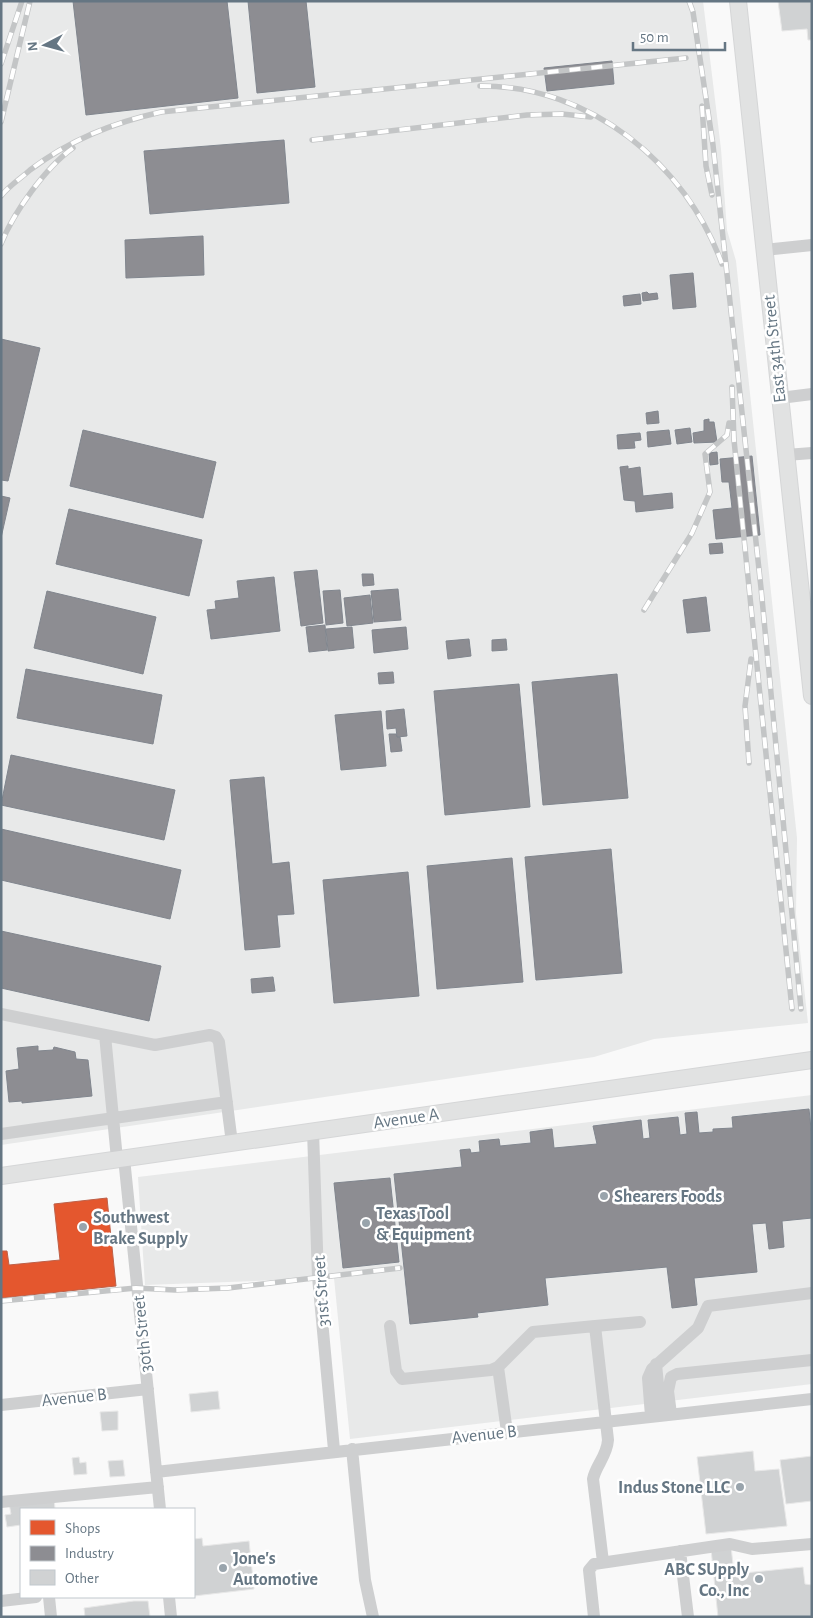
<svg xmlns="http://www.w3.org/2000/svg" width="813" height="1618" viewBox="0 0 813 1618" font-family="'Alegreya Sans',sans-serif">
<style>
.built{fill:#e8e9e9}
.shops{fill:#e4572e;stroke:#be6048}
.industry{fill:#8d8d92;stroke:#81868e}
.building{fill:#d0d2d3;stroke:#e8e8e8}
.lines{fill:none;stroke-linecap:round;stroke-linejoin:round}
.major-casing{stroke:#d5d6d7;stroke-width:18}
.minor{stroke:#cecfd0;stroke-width:12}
.major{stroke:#e1e2e2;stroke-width:16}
.rail-casing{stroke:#c3c5c6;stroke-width:5.5}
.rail{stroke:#fff;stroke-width:4;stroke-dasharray:11;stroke-linecap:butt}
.poi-dot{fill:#99a4ac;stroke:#fff;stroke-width:2}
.labels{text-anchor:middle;stroke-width:5;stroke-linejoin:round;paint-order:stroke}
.street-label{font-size:18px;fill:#657683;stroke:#fff}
.poi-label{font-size:18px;font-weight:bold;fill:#657683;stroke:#fff;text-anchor:start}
</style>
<rect width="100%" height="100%" fill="#f9f9f9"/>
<path class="built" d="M1,1H703L721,149L727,230L736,261L797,838L796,914L808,1023L654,1039L594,1057L1,1145Z
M812,1095V1384L350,1439L334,1278L145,1285L138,1177Z"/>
<path class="shops" d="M107,1198L116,1286L1,1298V1251H7L9,1265L60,1260L54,1204Z"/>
<path class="industry" d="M73,1H227L238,98L86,115Z
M248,1H306L315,87L257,93Z
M612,61L614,84L547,91L544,68Z
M284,140L289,203L150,214L144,151Z
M203,236L204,275L126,278L125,240Z
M693,273L696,307L673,309L670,275Z
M647,292L649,294L657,293L658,299L643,301L642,293Z
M640,294L641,304L624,306L623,296Z
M1,339L40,348L8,481L1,480Z
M658,411L659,423L647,424L646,413Z
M709,419V422H714L717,442L694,443L693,433L704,431V420Z
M690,428L692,442L677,444L675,430Z
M83,430L216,462L203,518L70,486Z
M669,430L671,444L648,447L647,432Z
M640,433L641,440L634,441L635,448L618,449L617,435Z
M717,452L718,464L710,465L709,453Z
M752,456L760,535L716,539L713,510L732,508L729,482H722L720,459Z
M628,466V469L640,467L643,496L672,493L673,508L636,512L635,501L624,500L620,467Z
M1,496L10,498L1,538Z
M69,509L202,540L189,596L56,564Z
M722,543L723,553L710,554L709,544Z
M317,570L323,623L301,626L294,572Z
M362,574H373L374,585L363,586Z
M274,577L280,631L211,639L207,610L216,609L215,601L239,598L237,581Z
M398,589L401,620L374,622L371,591Z
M340,590L343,623L326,625L323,591Z
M47,591L156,617L143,674L34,648Z
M370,595L373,623L347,626L344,598Z
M706,597L710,631L687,633L683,600Z
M325,625L327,650L309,652L306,627Z
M352,627L354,648L328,651L326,629Z
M406,627L408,649L374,653L372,630Z
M469,639L471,656L448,659L446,641Z
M506,639L507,650L492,651V640Z
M26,669L162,695L153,744L17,718Z
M393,672L394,683L379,684L378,673Z
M617,674L628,798L543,805L532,682Z
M519,684L530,807L445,815L434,691Z
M404,709L407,736L397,737L396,728L387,729L386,711Z
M381,711L386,766L341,770L335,715Z
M389,734H396L397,737H400L402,751L391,752Z
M11,755L175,790L164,840L1,805Z
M264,777L272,864L289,862L294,914L277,915L280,947L245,950L230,780Z
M1,829L181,870L170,919L1,880Z
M611,849L622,973L536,980L525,857Z
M512,858L523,982L437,989L427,866Z
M408,872L419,996L334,1003L323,880Z
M1,931L161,966L149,1021L1,988Z
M273,977L275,991L252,993L251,979Z
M38,1046V1051L53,1050L54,1047L75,1052L76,1059L88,1060L92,1096L22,1103V1101L9,1102L6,1071L19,1069L17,1048Z
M809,1109L812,1139V1218L782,1221L784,1247L769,1249L766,1223L752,1224L757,1272L694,1278L697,1305L672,1308L667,1267L545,1278L548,1305L477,1313L478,1317L410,1324L394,1174L462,1167L460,1150L470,1149L471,1153L480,1152L479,1141L499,1139L500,1146L531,1143L530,1132L552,1129L554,1148L597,1144L593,1126L641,1120L643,1139L650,1138L648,1120L678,1117L680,1135L687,1134L685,1113L697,1112L699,1133L713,1132V1129L733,1128L732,1117Z
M390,1178L399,1262L343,1268L334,1183Z"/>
<path class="building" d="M778,1H812V40H808L807,29L782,31Z
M218,1391L220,1409L191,1412L189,1394Z
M118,1411V1430L102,1431L100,1412Z
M753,1451L755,1471L779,1469L787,1526L706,1534L697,1457Z
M812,1456V1501L786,1504L780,1460Z
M79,1457L80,1463L86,1462L87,1474L74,1475L72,1458Z
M123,1460L125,1476L110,1477L108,1461Z
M54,1498L55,1509H21V1525L7,1527L5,1515L11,1514L9,1503Z
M202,1538L203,1546L249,1541L254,1589L194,1596V1539Z
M731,1546L734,1574L803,1567L805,1584L812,1585V1617H718L711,1549Z
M134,1601H148L150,1617H85L84,1608Z"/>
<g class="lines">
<defs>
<path id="major" d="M738,1L812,696
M1,1176L812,1060"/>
</defs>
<use href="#major" class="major-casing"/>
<path class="minor" d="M764,250L812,245
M780,398L812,394
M786,455L812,453
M1,1014L155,1045L210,1035L216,1037L219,1042L232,1143
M105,1035L117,1159
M313,1131L318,1277L334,1450
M1,1134L227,1102
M124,1158L160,1509
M390,1326L396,1371L402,1379L491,1370L498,1367L533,1332L595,1326L608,1440C607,1456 596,1465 593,1479L603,1562
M595,1326L640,1322
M656,1364L661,1415
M498,1367L507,1432
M1,1405L148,1389
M671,1414L668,1391L671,1377L677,1374L812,1360
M651,1416L648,1378L652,1369L698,1328L708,1306L812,1293
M352,1449L365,1580L373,1617
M156,1472L812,1399
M1,1502L158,1487
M680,1551L688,1617
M49,1597L51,1617
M169,1597L171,1617
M1,1601L36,1597
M594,1617L589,1570L594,1564L730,1544L752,1549L812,1544"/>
<use href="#major" class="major"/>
<defs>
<path id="rail" d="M689,1L693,12L713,145L761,588L801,1009
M1,64L22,1
M480,86C590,85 686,164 722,264
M702,106L706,166L712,195
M1,122L30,1
M312,140L527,115L562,114L591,117
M1,196C9,186 20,179 30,170C70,140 112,123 161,112L686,58
M1,244C13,213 46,167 73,148
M732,387L734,440L792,1009
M644,610L692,533L710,492L705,454L727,435L729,423
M749,763L745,706L751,659
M1,1301L136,1288L175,1290L228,1288L400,1268"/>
</defs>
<use href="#rail" class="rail-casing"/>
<use href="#rail" class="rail"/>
</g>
<g class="poi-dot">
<circle cx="604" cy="1196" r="5"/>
<circle cx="366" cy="1223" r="5"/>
<circle cx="83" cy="1227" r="5"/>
<circle cx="740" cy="1487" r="5"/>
<circle cx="223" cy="1568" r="5"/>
<circle cx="759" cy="1579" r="5"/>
</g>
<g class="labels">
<g class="street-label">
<text transform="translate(774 349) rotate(-96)" y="6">East 34th Street</text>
<text transform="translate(406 1118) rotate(-8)" y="6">Avenue A</text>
<text transform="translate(321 1291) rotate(-94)" y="6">31st Street</text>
<text transform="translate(142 1334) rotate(-96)" y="6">30th Street</text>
<text transform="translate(74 1397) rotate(-6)" y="6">Avenue B</text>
<text transform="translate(484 1434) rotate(-6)" y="6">Avenue B</text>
</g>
<g class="poi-label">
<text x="614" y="1202">Shearers Foods</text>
<text x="376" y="1219">Texas Tool<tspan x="376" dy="21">&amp; Equipment</tspan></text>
<text x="93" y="1223">Southwest<tspan x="93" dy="21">Brake Supply</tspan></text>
<text x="730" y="1493" text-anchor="end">Indus Stone LLC</text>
<text x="233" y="1564">Jone's<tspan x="233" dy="21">Automotive</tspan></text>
<text x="749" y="1575" text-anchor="end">ABC SUpply<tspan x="749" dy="21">Co., Inc</tspan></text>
</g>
</g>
<rect width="813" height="1618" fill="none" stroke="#657683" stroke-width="5"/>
<rect x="20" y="1508" width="175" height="90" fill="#ffffff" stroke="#c1c8cd"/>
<rect x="30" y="1520" width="25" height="15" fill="#e4572e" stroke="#c1c8cd"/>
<text x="65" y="1533" font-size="15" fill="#657683">Shops</text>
<rect x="30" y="1546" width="25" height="15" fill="#8d8d92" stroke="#c1c8cd"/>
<text x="65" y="1558" font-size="15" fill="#657683">Industry</text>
<rect x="30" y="1570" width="25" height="15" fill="#d0d2d3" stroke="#c1c8cd"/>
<text x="65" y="1583" font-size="15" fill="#657683">Other</text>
<g transform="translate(45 45) rotate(264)" stroke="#ffffff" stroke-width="4" paint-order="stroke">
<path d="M0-4L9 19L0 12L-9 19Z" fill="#657683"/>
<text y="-8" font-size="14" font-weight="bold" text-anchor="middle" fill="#657683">N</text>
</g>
<path d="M633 42v8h92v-8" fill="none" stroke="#657683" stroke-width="2.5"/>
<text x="640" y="42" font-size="15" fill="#657683" stroke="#ffffff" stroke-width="4" paint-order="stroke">50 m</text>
</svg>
